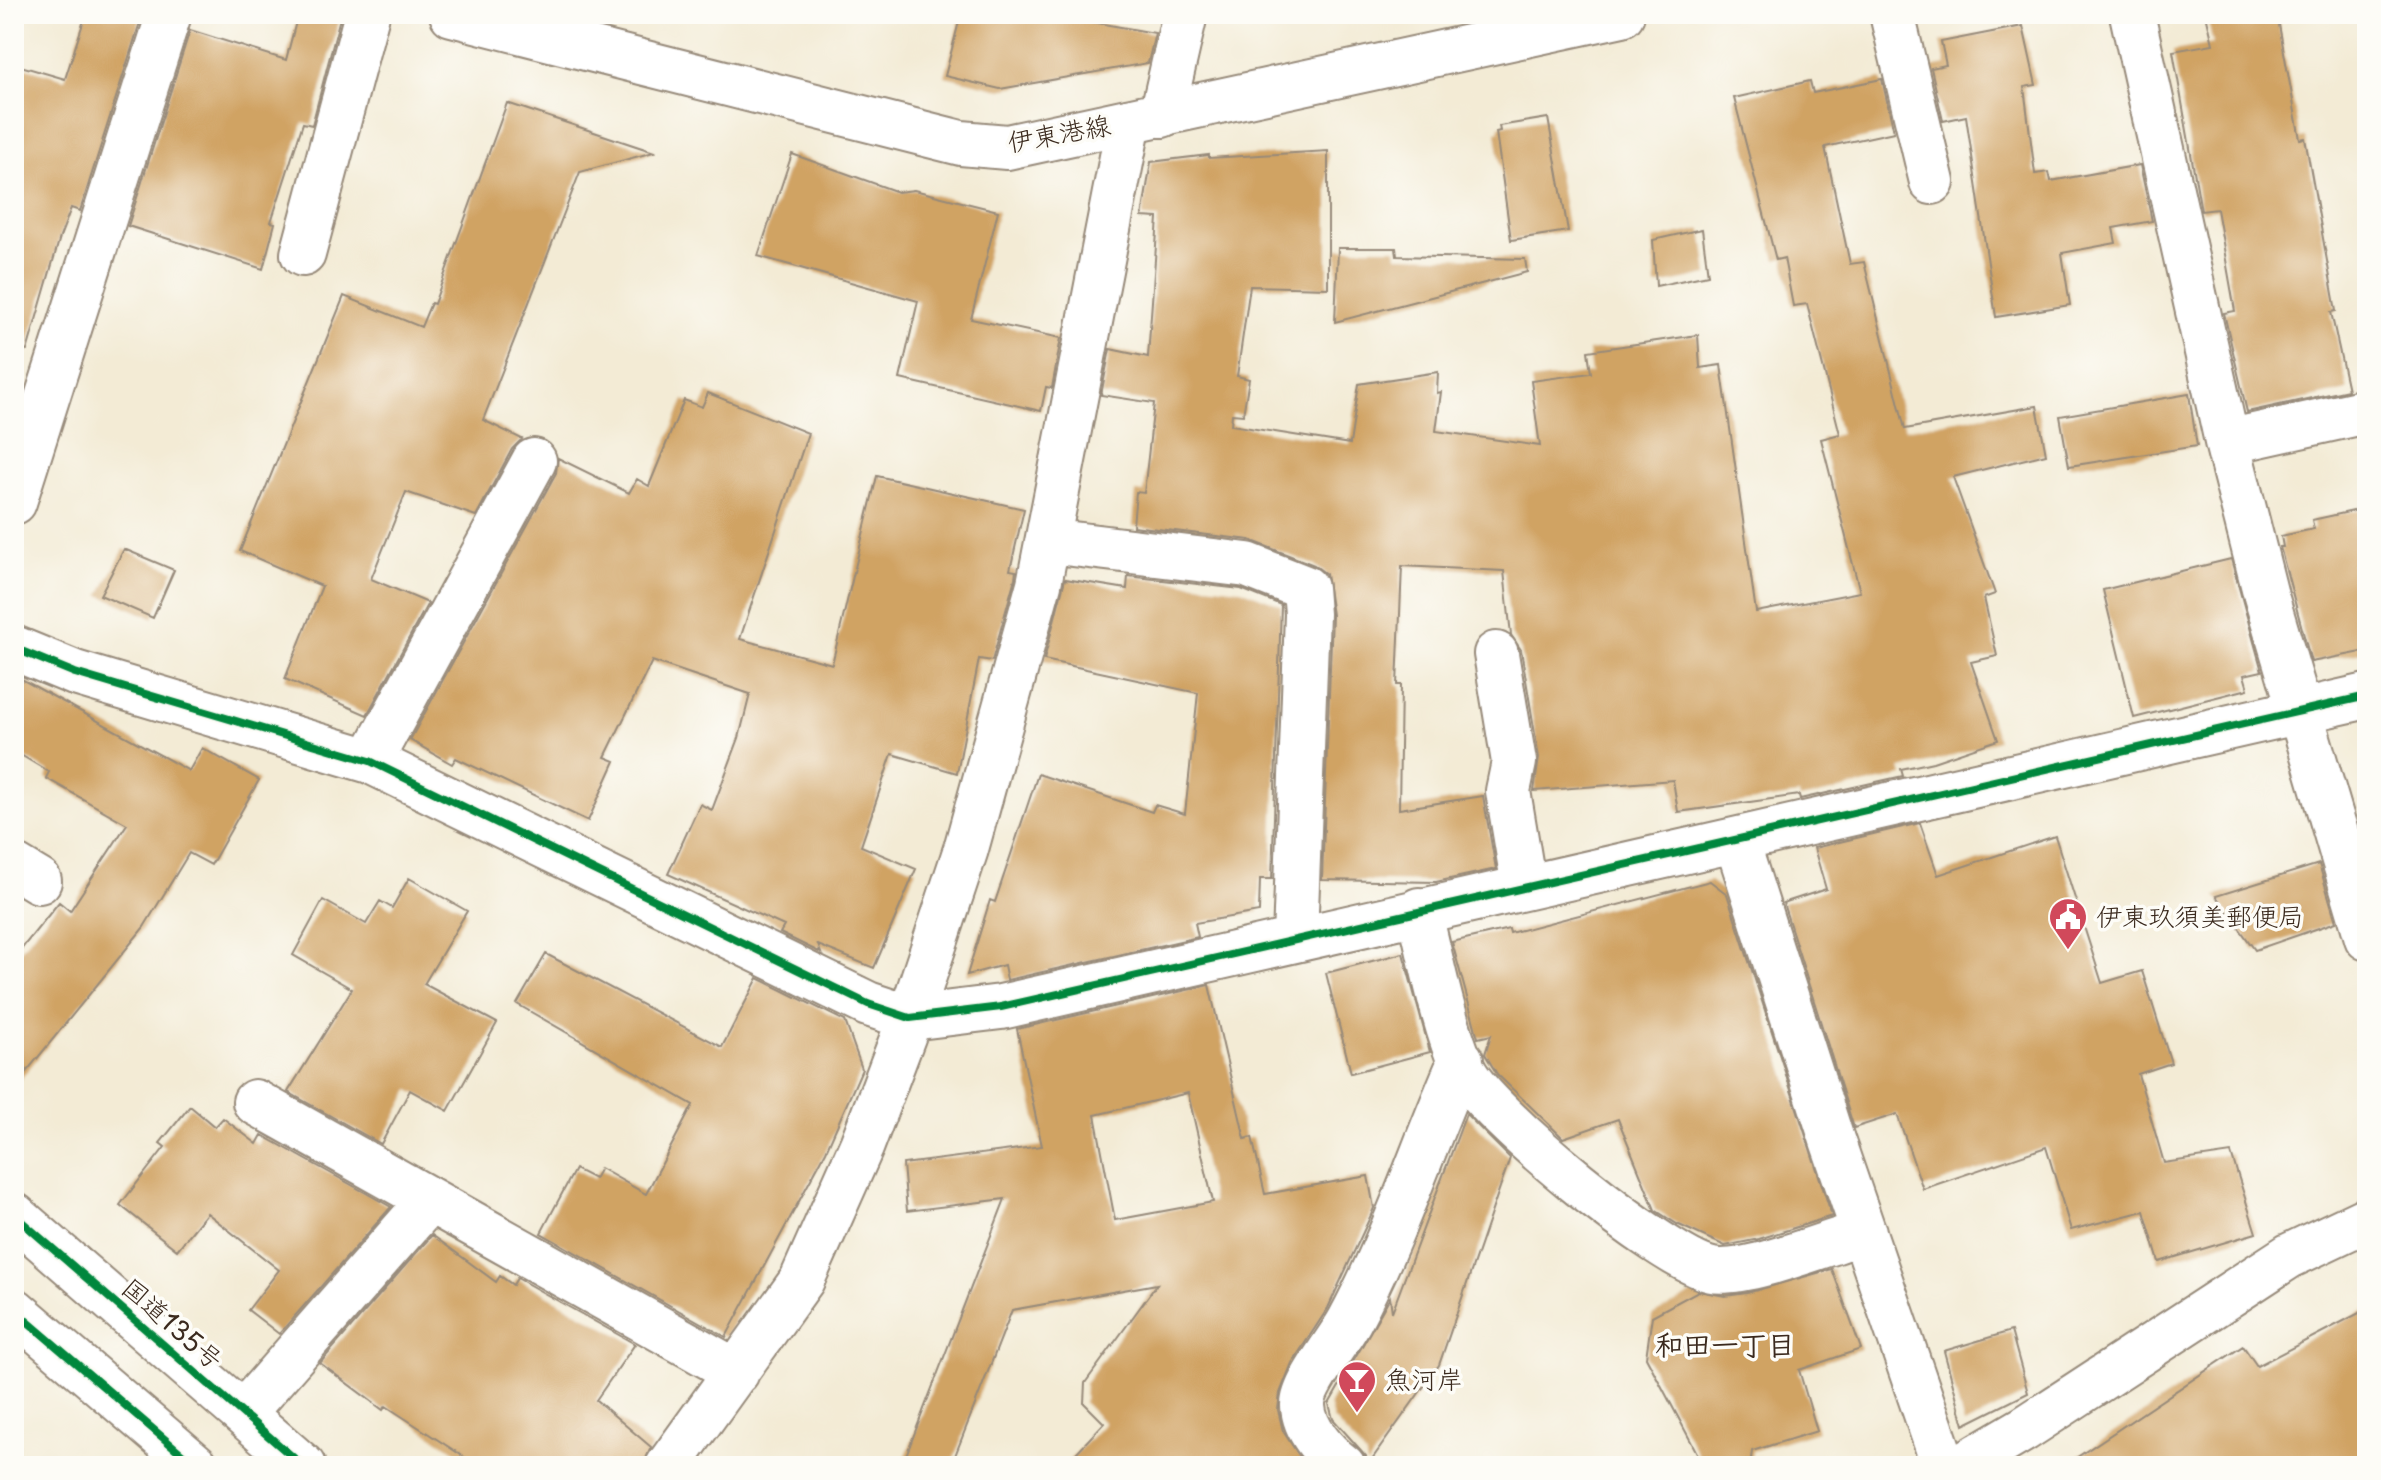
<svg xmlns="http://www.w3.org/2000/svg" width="2381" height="1480" viewBox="0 0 2381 1480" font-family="'Playpen Sans','Klee One',sans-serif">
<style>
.building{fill:#d0a364;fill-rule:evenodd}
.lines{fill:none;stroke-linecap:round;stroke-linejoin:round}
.minor-casing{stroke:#978a7a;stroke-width:48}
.major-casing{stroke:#978a7a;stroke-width:48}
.highway-casing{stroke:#978a7a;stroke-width:48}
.minor{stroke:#fff;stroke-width:44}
.major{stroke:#fff;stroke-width:44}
.highway{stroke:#fff;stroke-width:44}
.cycleway-casing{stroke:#fdfcf7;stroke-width:13}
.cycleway{stroke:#00873e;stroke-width:8}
.labels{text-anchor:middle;stroke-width:7;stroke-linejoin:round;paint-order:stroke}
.street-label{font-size:26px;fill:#3b2a1e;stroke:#fdfcf7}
.poi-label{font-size:26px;fill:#3b2a1e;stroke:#fdfcf7;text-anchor:start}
.neighbourhood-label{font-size:28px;font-weight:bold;fill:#3b2a1e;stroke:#fdfcf7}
</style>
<rect width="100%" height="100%" fill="#fdfcf7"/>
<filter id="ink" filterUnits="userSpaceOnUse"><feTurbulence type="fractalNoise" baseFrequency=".0125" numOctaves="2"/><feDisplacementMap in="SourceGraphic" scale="16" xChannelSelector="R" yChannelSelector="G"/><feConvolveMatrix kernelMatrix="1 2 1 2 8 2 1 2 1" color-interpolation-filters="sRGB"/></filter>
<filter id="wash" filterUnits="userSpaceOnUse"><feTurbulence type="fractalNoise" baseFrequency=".006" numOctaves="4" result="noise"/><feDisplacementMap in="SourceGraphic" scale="32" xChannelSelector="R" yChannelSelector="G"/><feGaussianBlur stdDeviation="1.8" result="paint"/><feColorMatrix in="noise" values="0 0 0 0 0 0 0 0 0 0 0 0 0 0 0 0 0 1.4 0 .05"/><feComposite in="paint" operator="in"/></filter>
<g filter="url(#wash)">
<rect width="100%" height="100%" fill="#f3ebd5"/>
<g id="blocks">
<path class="building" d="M86,14L142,16L80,211L71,208L60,237L27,351L14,349V64L65,79Z
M298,14H341L312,125L303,123L271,222L275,223L263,269L128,226L190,30L286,60Z
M961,14H1047L1155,33L1148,63L1000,89L945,76Z
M2206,14H2277L2300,139L2305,138L2336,311L2331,312L2348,390L2247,412L2224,313L2235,311L2217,209L2201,211L2173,51L2213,44Z
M2023,26L2036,85L2024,87L2035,174L2049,172L2051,181L2140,165L2152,221L2113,228L2116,243L2062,253L2070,305L1996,317L1966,116L1943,121L1931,68L1946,65L1941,42Z
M1882,79L1894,132L1825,147L1850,264L1864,262L1905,429L2037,406L2046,454L1953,477L1995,594L1984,598L1997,656L1971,662L1998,740L1933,762L1901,769L1903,776L1800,799L1799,795L1678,812L1673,780L1534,791L1539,758L1521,650L1511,635L1504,571L1402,566L1397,685H1401L1399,809L1483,796L1496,869L1436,882L1322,880L1332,615L1326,574L1314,565L1250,540L1133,526L1136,492L1144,493L1154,403L1101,395L1110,349L1148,357L1158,218L1142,217L1151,162L1209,155V158L1328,151V288L1250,286L1237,376L1249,379L1243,415L1232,414L1231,425L1350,444L1359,384L1438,372L1437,393L1441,392L1436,431L1540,446L1531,381L1591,373L1588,351L1698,335L1700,368L1721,365L1756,612L1860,592L1821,439L1840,434L1807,304L1793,306L1784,258L1776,260L1734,98L1810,81L1813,93Z
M507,103L654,152L580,172L483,420L522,439L512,449L476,516L406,492L371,579L428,603L367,715L285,679L322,586L240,551L344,296L421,327L431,303L434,304Z
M1548,118L1568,231L1511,240L1496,132L1500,131L1499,126Z
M792,154L898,192L914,190L998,211L971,319L1061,338L1052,388L1046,387L1041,411L900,379L918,301L758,256Z
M1702,229L1708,275L1656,286L1653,240Z
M1338,248H1396L1397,256L1525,259L1527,272L1335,322Z
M708,393L808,433L740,639L832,664L877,476L1024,509L1010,570L1016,571L1015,578L992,661L979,659L957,773L892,754L861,846L916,869L874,968L818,945L821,953L780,933L784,926L668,874L700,804L712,810L739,738L750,694L652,661L605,757L615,761L588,821L456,758L452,764L410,740L556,473L558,458L629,493L637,479L649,486L684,400L702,407Z
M2189,394L2197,446L2069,466L2060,416Z
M2367,508V651L2311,662L2280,547H2283L2281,536L2314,529L2312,520Z
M124,549L174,570L153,618L100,595Z
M2231,559L2262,671L2244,675L2248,689L2134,718L2103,590Z
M1128,576L1241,589L1281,605L1272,879H1260L1259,912L1195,923L1198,937L1007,980L1004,965L967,975L990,900L995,902L1038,774L1152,812L1155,805L1185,814L1198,693L1044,660L1065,579L1127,589Z
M14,675L189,771L202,748L259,780L211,865L189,853L144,927L14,1087V958L59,902L70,911L127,824L46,778L49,772L14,751Z
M1920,823L1938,875L2055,836L2102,983L2142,971L2171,1063L2138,1074L2164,1163L2231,1153L2256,1233L2159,1262L2144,1211L2071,1230L2046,1147L1923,1189L1897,1114L1854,1128L1783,903L1826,889L1814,848Z
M2319,864L2336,922L2255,950L2216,896Z
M409,878L467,911L424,984L497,1023L448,1111L410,1090L381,1144L288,1092L352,989L293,955L323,900L366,924L380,901L392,908Z
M1710,881L1727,894L1832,1216L1759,1239L1725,1246L1677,1224L1655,1210L1618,1119L1563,1138L1497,1074L1485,1054L1491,1035L1478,1038L1452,942L1509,929L1510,933Z
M1403,953L1430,1052L1351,1073L1326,973Z
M546,954L722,1047L758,978L845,1021L862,1069L826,1151L726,1337L541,1233L575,1169L594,1179L600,1168L646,1194L693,1105L517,1004Z
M1209,985L1245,1139L1252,1137L1265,1194L1368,1176L1374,1208L1371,1215L1328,1308L1292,1363L1280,1393L1278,1410L1283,1431L1306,1466H1064L1104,1423L1084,1403L1085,1383L1157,1284L1012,1310L951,1466H902L1005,1199L907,1211L903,1164L1042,1146L1017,1029ZM1188,1093L1213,1202L1115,1220L1095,1115Z
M190,1106L215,1127L223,1118L257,1144L262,1135L391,1207L279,1334L248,1310L279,1270L207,1213L177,1250L120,1205L165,1147L160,1143Z
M1466,1114L1510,1158L1439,1365L1367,1466L1366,1456L1333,1419L1329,1404L1390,1297L1392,1312Z
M432,1235L496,1282L500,1276L513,1285L517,1278L635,1344L596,1400L651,1447L643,1466H478L386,1406L383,1410L320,1363Z
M1832,1269L1861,1349L1799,1370L1817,1431L1752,1451L1750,1466H1704L1646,1357L1652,1316L1698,1291L1725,1296L1747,1293Z
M2367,1309V1466H2064L2243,1346L2257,1366Z
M2011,1331L2028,1393L1964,1425L1944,1351Z"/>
</g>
</g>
<g filter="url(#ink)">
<use href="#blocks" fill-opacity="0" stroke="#978a7a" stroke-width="2"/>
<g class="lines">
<defs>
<path id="minor" d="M1892,14L1932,182
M2132,14L2227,442L2266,596L2367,938
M1162,115L1185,14
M303,254L367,14
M2227,442L2367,411
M14,502L169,14
M1048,541L1247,565L1305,588L1307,614L1295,939
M14,648L75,673L370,761L868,1004L910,1018L1001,1007L2367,696
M1496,654L1514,762L1508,791L1524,887
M370,761L534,461
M1737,842L1832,1140L1944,1466
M14,866L39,881
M1419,910C1432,962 1442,1020 1463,1069C1483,1113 1664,1260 1712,1270C1743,1277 1830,1242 1864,1232
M255,1102L737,1372
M244,1412L429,1201
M668,1466L802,1280L862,1145L910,1018L966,849L1039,584L1129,121
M1343,1466C1325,1453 1304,1429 1303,1406C1302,1385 1339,1341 1350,1320C1394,1238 1423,1146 1461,1060
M1961,1466L2024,1429L2289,1256L2367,1219"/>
<path id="major" d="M452,14L961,143L1007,147L1622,14"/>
<path id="highway" d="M14,1215L303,1466
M14,1310L196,1466"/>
</defs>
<use href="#minor" class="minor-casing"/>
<use href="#major" class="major-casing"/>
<use href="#highway" class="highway-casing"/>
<use href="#minor" class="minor"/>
<use href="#major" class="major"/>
<use href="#highway" class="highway"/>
<defs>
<path id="cycleway" d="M14,648L75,673L370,761L868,1004L910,1018L1001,1007L2367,696
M14,1215L303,1466
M14,1310L196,1466"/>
</defs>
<use href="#cycleway" class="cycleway-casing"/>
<use href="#cycleway" class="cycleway"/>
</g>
</g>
<defs>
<symbol id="civic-pin" viewBox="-11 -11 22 30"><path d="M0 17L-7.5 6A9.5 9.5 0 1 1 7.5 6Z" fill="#d1495b" stroke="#fdfcf7"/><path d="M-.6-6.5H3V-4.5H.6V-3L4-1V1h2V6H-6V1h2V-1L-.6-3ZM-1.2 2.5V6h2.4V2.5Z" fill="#fff"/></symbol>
<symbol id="bar-pin" viewBox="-11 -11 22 30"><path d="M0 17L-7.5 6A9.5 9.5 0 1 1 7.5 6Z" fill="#d1495b" stroke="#fdfcf7"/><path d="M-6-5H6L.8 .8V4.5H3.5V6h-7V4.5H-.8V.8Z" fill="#fff"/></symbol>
</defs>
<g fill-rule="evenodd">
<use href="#civic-pin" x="2046" y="895" width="44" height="60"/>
<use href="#bar-pin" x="1335" y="1358" width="44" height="60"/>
</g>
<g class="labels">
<g class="street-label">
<text transform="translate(1059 134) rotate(-10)" y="9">伊東港線</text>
<text transform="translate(172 1324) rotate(41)" y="9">国道135号</text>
</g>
<g class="poi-label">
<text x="2096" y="926">伊東玖須美郵便局</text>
<text x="1385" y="1389">魚河岸</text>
</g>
<g class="neighbourhood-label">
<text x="1725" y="1355">和田一丁目</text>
</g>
</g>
<rect width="2381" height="1480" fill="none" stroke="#fdfcf7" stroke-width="48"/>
</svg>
